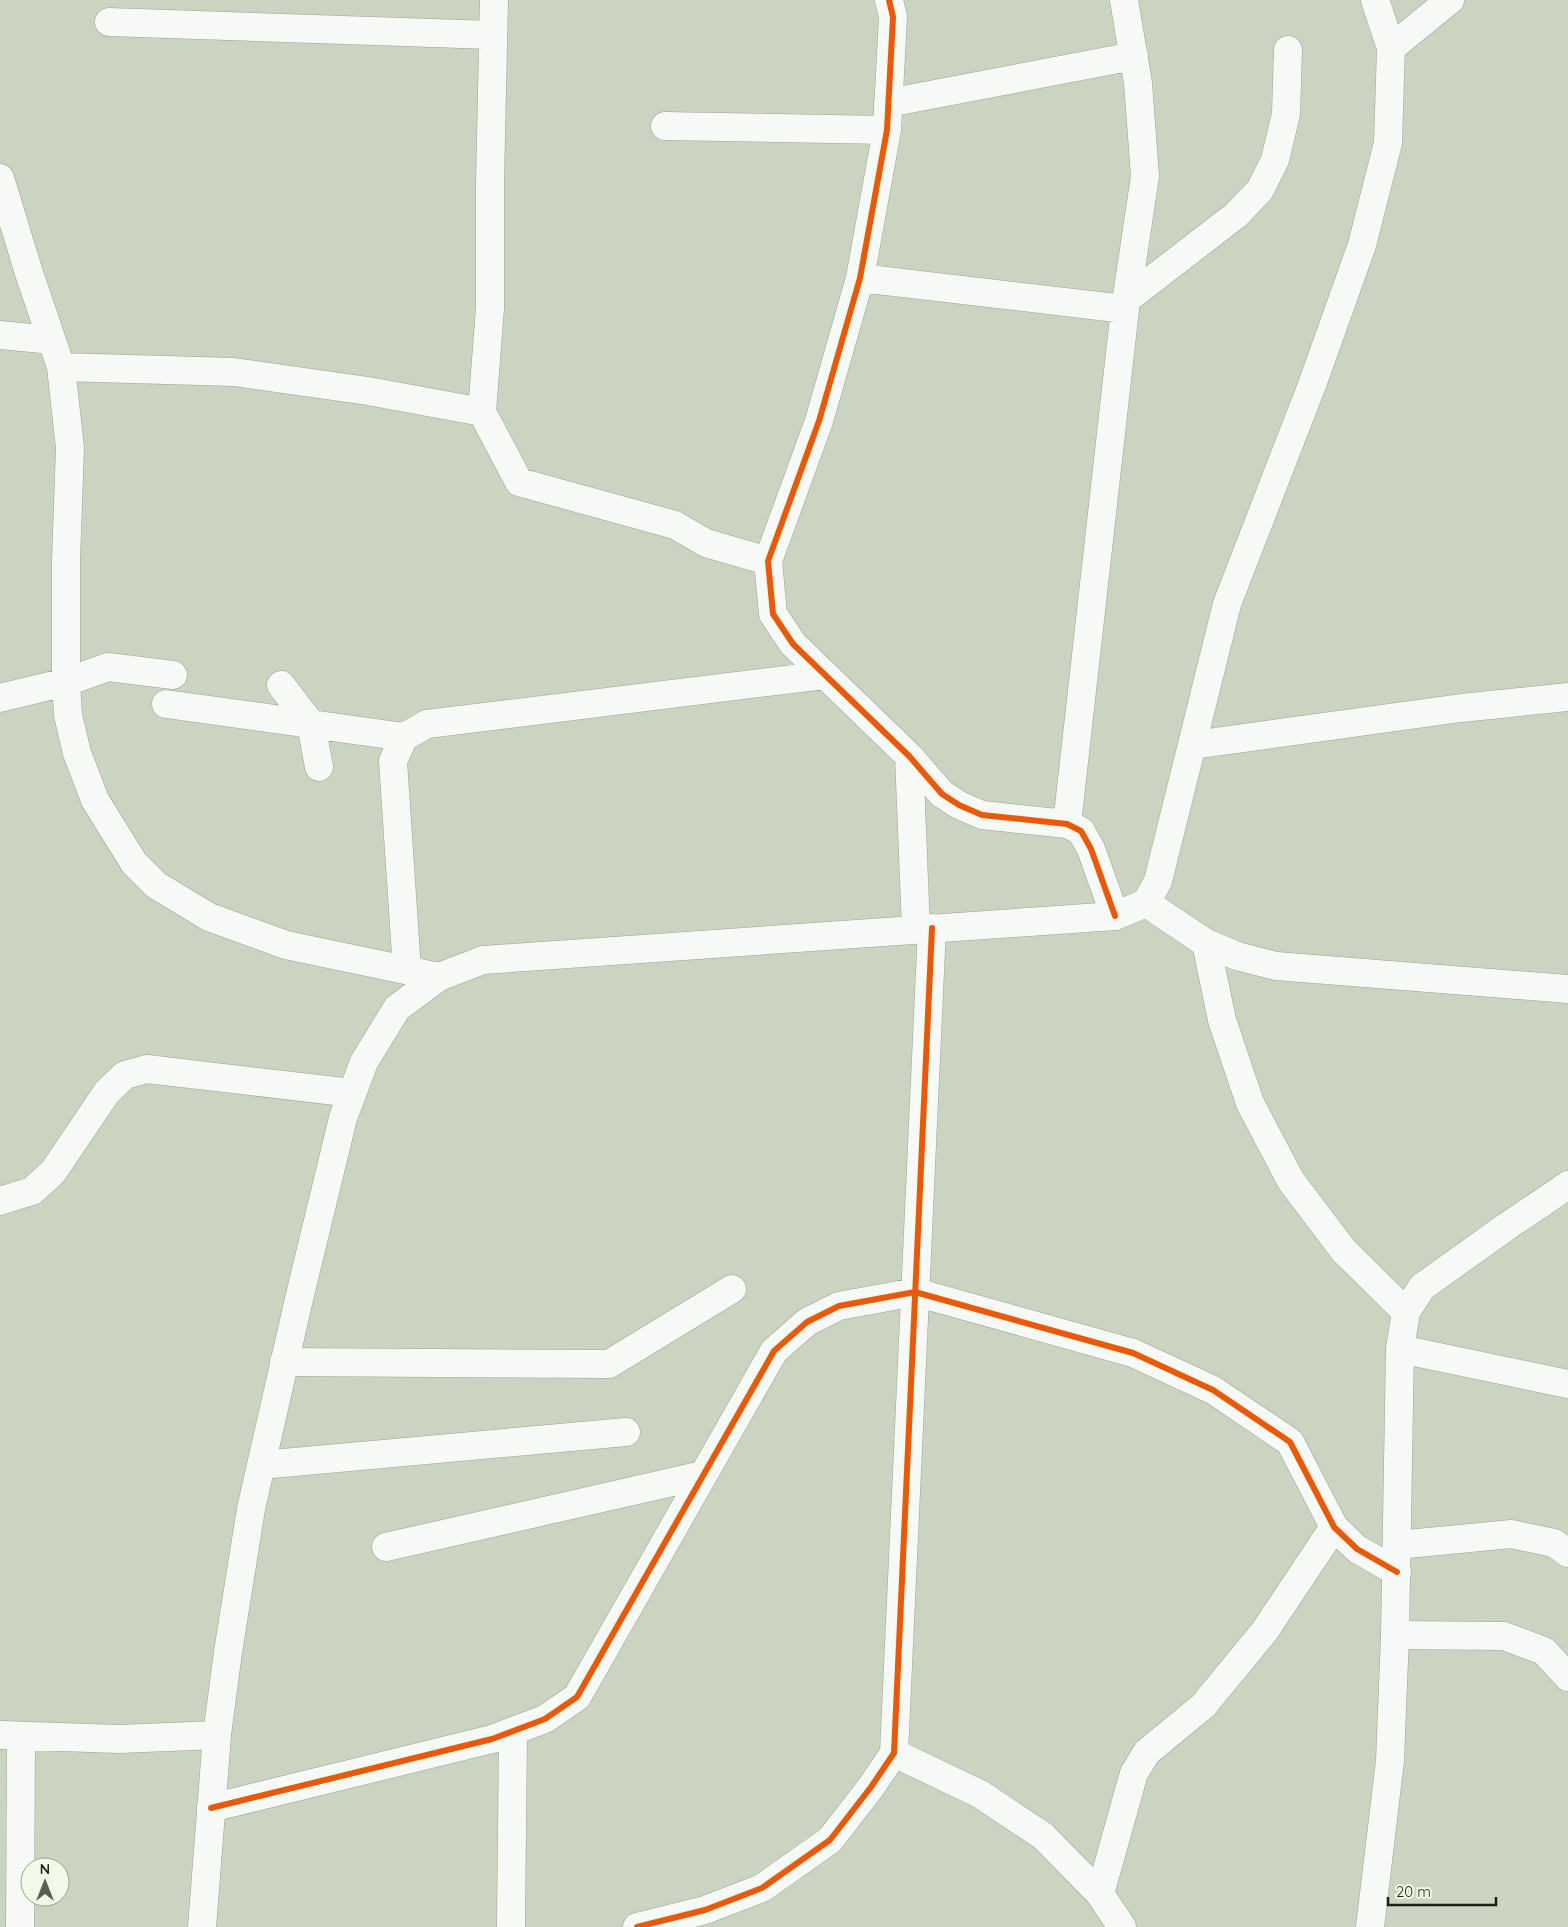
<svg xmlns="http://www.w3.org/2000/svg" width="1568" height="1927" viewBox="0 0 1568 1927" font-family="Quicksand,sans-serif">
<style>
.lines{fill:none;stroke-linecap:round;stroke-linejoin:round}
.minor-casing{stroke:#9ca495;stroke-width:29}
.tertiary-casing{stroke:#9ca495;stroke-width:29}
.secondary-casing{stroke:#9ca495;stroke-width:29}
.minor{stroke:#f7f9f6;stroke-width:28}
.tertiary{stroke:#f7f9f6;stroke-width:28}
.secondary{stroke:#f7f9f6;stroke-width:28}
.cycleway-casing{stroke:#f0fae7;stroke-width:9}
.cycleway{stroke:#e8590c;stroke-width:6}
</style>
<rect width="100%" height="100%" fill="#cad4c0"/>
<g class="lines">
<defs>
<path id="minor" d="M889,0L893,17L887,130L860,278L819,421L768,561L773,614L793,644L909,756L942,794L959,805L982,815L1067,824L1081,831L1091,849L1115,916
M109,22L492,35
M1391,48L1450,0
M888,103L1134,56
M665,126L887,130
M0,178L29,273L61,367L70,448L66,560V682L68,715L77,753L95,800L134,863L156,885L209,917L286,945L439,977
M860,278L1125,309
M1127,299L1236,215L1260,190L1275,160L1286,114L1288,50
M0,335L52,340
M61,367L234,372L368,391L482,412L519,482L675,525L706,543L768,561
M482,412L490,308V183L494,0
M281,685L311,724L319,767
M0,698L66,682L108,667L173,675
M166,704L404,737
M1193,745L1461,708L1568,697
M909,756L916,929
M1067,824L1125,309L1145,176L1138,83L1124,0
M1206,943L1222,1020L1250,1103L1291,1181L1344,1251L1406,1312
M407,970L393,761L404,737L427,724L825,675
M0,1201L32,1191L53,1172L107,1092L125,1075L147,1069L352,1093
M1400,1349L1568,1384
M284,1362L609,1364L732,1289
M261,1465L626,1432
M1397,1545L1511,1534L1554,1543L1568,1553
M386,1547L703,1475
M1395,1635L1504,1636L1544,1651L1568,1677
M0,1735L119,1739L217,1735
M894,1753L980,1794L1043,1836L1100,1894L1122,1927
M211,1808L492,1739L545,1719L577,1697L774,1351L807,1322L839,1306L915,1292L1133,1353L1213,1390L1290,1442L1334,1527L1357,1549L1397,1572
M1100,1894L1134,1773L1147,1752L1203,1706L1264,1632L1334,1527
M20,1927L21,1737
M511,1927L513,1731
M637,1927L705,1910L762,1888L830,1840L871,1787L894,1753L932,928"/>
<path id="tertiary" d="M1146,903L1206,943L1237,956L1276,966L1568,989
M1370,1927L1390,1761L1395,1635L1400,1349L1406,1312L1422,1287L1506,1227L1568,1185"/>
<path id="secondary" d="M202,1927L217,1735L228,1652L251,1509L299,1299L343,1118L364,1062L397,1008L439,977L483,960L1115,916L1146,903L1158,881L1227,604L1312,385L1362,245L1388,143L1391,48L1375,0"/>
</defs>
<use href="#minor" class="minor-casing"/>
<use href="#tertiary" class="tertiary-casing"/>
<use href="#secondary" class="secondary-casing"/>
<use href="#minor" class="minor"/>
<use href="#tertiary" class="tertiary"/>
<use href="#secondary" class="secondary"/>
<defs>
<path id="cycleway" d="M889,0L893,17L887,130L860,278L819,421L768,561L773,614L793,644L909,756L942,794L959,805L982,815L1067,824L1081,831L1091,849L1115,916
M211,1808L492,1739L545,1719L577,1697L774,1351L807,1322L839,1306L915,1292L1133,1353L1213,1390L1290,1442L1334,1527L1357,1549L1397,1572
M637,1927L705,1910L762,1888L830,1840L871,1787L894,1753L932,928"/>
</defs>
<use href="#cycleway" class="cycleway-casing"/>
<use href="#cycleway" class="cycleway"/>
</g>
<g transform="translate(45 1882)"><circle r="24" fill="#f0fae7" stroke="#9ba493"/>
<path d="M0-4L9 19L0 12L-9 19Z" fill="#586050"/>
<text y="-8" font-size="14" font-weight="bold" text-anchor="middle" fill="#1b2214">N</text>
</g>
<path d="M1388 1897v8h108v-8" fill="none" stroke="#1b2214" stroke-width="2.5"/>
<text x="1396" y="1897" font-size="15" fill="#1b2214" stroke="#f0fae7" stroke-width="4" paint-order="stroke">20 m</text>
</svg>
